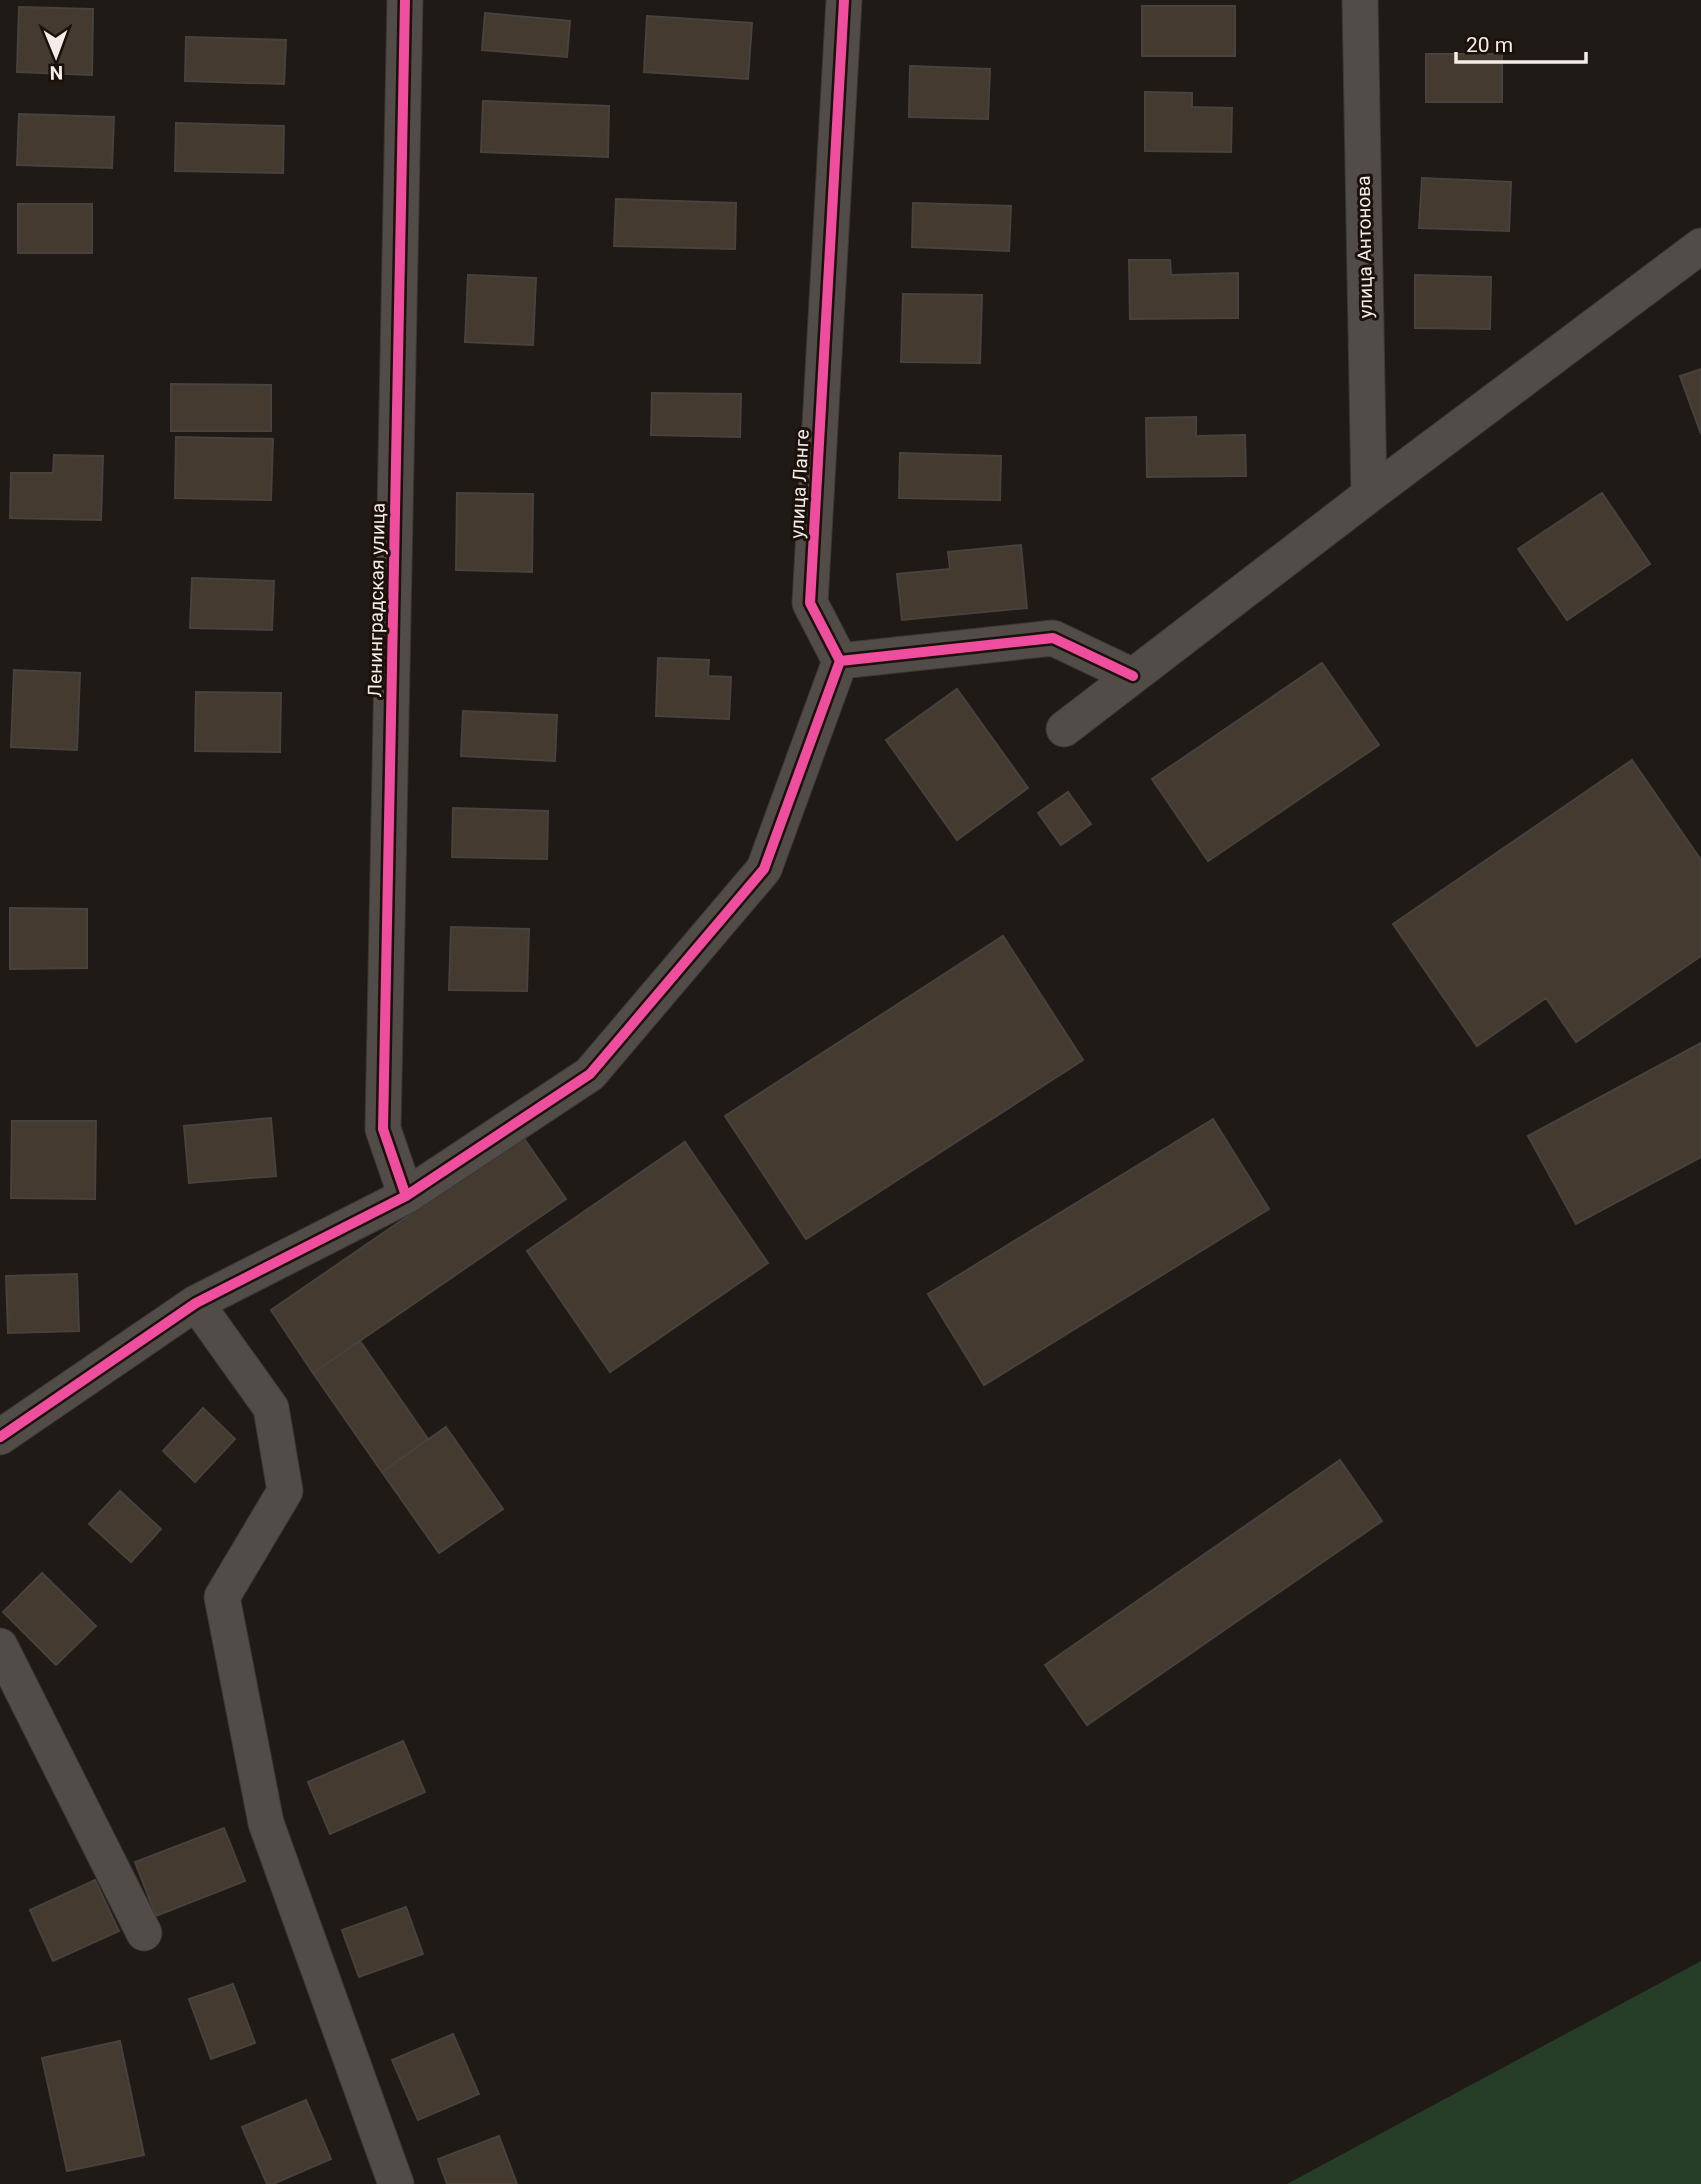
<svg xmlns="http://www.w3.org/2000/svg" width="1701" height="2184" viewBox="0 0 1701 2184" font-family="Roboto,sans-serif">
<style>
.green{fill:#263d28}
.building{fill:#443a2f;stroke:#47423e;stroke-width:2}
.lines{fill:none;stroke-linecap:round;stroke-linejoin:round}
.minor-casing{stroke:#3c3734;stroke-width:37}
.minor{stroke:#524c49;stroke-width:35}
.cycleway-casing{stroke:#1b100a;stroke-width:15}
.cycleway{stroke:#ef4d9e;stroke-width:10}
.labels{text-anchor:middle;stroke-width:6;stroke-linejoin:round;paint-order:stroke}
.street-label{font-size:19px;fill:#f4ece8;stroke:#1b100a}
</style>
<rect width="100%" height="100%" fill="#201a16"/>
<path class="green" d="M1701,1961V2184H1287Z"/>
<path class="building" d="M1142,6H1235V56H1142Z
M19,7L93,9L92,75L17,72Z
M485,13L570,21L567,57L482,50Z
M647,16L752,23L748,79L644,72Z
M186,37L286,40L284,84L185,81Z
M1426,54H1502V102H1426Z
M910,66L990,69L988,119L909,117Z
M1145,92L1192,93V107L1232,108L1231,152L1145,151Z
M483,101L609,106L608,157L481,152Z
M19,114L114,117L112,168L17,165Z
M176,123L284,126L283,173L175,171Z
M1422,178L1511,182L1509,231L1419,228Z
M616,199L736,203L735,249L614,246Z
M913,203L1011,206L1009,251L912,247Z
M18,204H92V253H18Z
M1129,260H1170L1171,275L1238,273V318L1130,319Z
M468,275L536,278L533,345L465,342Z
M1415,275L1491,277L1490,329L1415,328Z
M903,294L982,295L980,363L901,362Z
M1701,369V434L1680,376Z
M171,384L271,385V431H171Z
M652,393L741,394L740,437L651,435Z
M1196,417V436L1245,435L1246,476L1147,477L1146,418Z
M176,437L273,439L271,500L175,498Z
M900,453L1001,456L1000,500L899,498Z
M54,455L103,456L101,520L10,518L11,473H53Z
M457,493L533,494L532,572L456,570Z
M1602,493L1650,564L1567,620L1518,549Z
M1021,545L1027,608L902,620L897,574L950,569L948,552Z
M192,578L274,581L272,630L190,628Z
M658,658L709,660L708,676L731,677L729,719L656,716Z
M1322,663L1379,745L1208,861L1152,779Z
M14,670L80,673L77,750L11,747Z
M957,689L1028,788L957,840L886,740Z
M196,692L281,693L280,752L195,751Z
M463,711L557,715L555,761L461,756Z
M1632,760L1701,860V956L1576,1042L1546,998L1477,1046L1393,924Z
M1068,792L1091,824L1061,845L1038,813Z
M453,808L548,811L547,859L452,857Z
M10,908L87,909V968L10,969Z
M451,927L529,929L527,991L449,990Z
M1003,936L1083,1060L806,1239L725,1116Z
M1701,1043V1157L1576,1224L1528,1136Z
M271,1118L276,1176L189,1183L184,1126Z
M1213,1119L1269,1209L984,1385L928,1294Z
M12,1121H96L95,1199L11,1198Z
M523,1137L566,1199L313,1373L271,1310Z
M685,1142L768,1263L610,1372L527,1251Z
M77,1274L79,1331L8,1333L6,1276Z
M360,1341L428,1439L382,1472L313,1373Z
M203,1408L235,1439L195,1482L163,1451Z
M446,1427L503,1509L439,1553L382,1472Z
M1340,1460L1382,1521L1087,1725L1045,1665Z
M120,1491L161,1529L131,1562L89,1524Z
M42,1573L96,1626L56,1665L3,1612Z
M403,1741L425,1792L330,1834L308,1782Z
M224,1828L245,1881L156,1916L135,1862Z
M95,1880L119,1931L53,1961L30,1910Z
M406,1907L423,1954L359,1977L342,1930Z
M233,1984L255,2043L211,2059L189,1999Z
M453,2034L479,2094L418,2120L392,2060Z
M120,2041L144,2155L67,2171L42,2058Z
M306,2100L331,2159L273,2184H267L242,2127Z
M499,2136L517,2184H447L438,2159Z"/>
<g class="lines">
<defs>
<path id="minor" d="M405,0L383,1129L406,1196
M844,0L810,603L840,661L1053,638L1133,676
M1360,0L1369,495
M1064,729L1369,495L1701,246
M196,1303L271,1408L285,1491L222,1597L266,1823L396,2184
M0,1437L196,1303L406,1196L590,1074L764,869L840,661
M0,1646L144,1933"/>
</defs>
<use href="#minor" class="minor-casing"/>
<use href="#minor" class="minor"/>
<defs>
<path id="cycleway" d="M405,0L383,1129L406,1196
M844,0L810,603L840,661L1053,638L1133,676
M0,1437L196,1303L406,1196L590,1074L764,869L840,661"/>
</defs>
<use href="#cycleway" class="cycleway-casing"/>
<use href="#cycleway" class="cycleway"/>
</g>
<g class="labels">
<g class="street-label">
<text transform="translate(1364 247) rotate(-91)" y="7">улица Антонова</text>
<text transform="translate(799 484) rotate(-87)" y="7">улица Ланге</text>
<text transform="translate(376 600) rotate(-89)" y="7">Ленинградская улица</text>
</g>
</g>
<g transform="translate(56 56) rotate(179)" stroke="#1b100a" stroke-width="5" paint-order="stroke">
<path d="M0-5L12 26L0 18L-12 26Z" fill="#f4ece8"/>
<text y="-10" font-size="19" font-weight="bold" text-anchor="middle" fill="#f4ece8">N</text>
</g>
<path d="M1456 52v10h130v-10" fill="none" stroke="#f4ece8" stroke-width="3.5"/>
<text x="1466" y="52" font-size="21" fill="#f4ece8" stroke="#1b100a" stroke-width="5" paint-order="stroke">20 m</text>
</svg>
